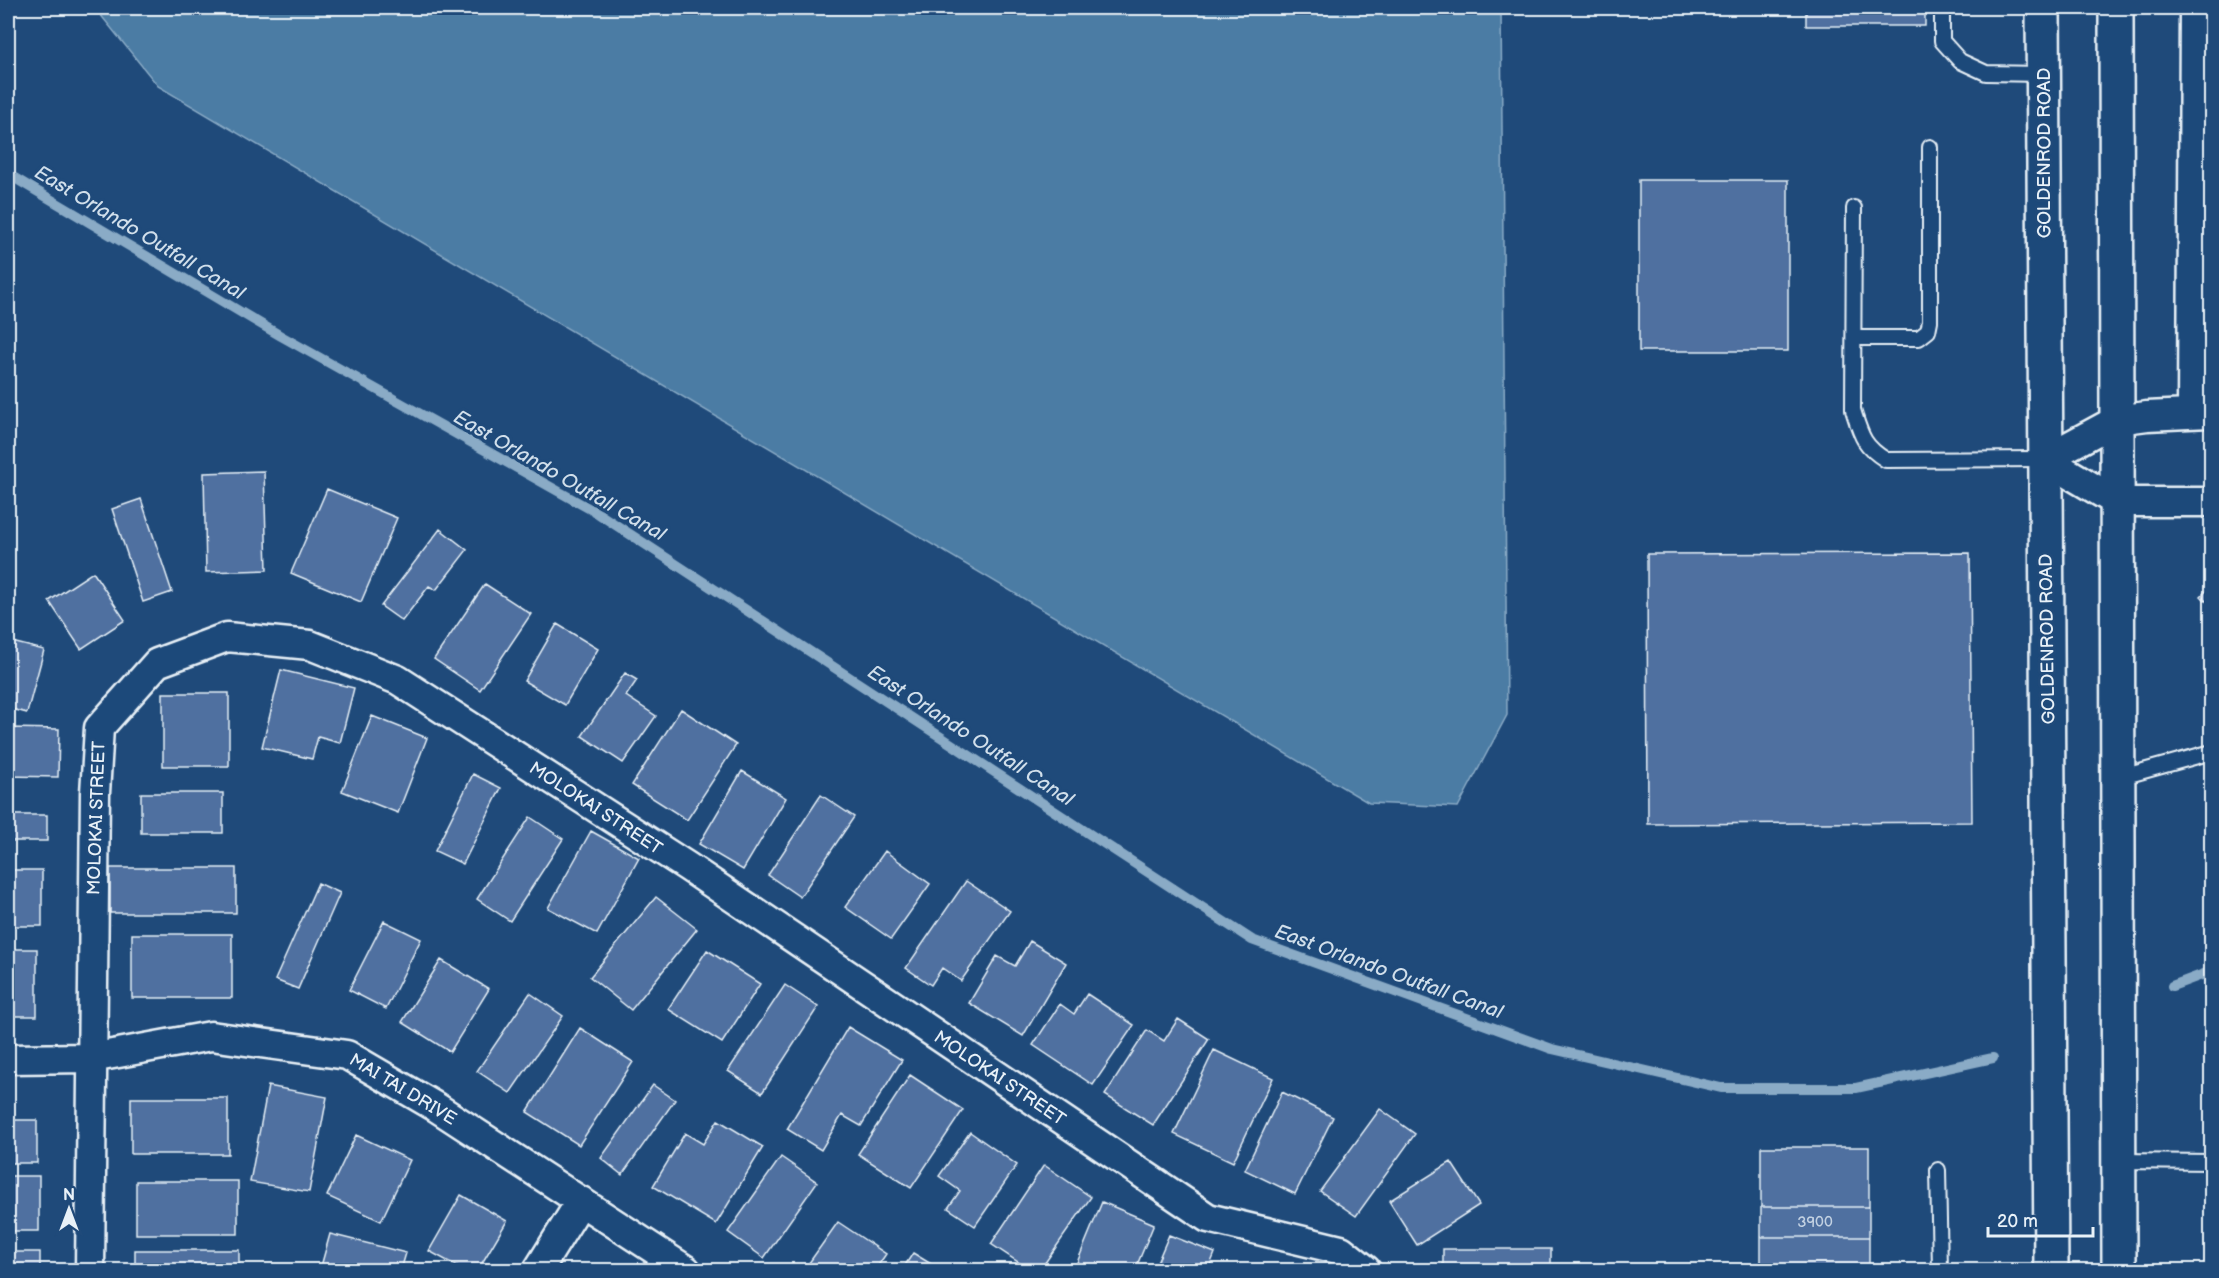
<svg xmlns="http://www.w3.org/2000/svg" width="2219" height="1278" viewBox="0 0 2219 1278" font-family="'Balsamiq Sans',sans-serif">
<style>
.water{fill:#4c7ca4;stroke:#8aabc6;stroke-width:1.5}
.lines{fill:none;stroke-linecap:round;stroke-linejoin:round}
.stream{stroke:#8aabc6;stroke-width:10}
.building{fill:#4f70a0;stroke:#e8f1f8;stroke-width:1.5}
.service-casing{stroke:#e8f1f8;stroke-width:18}
.minor-casing{stroke:#e8f1f8;stroke-width:33}
.secondary-casing{stroke:#e8f1f8;stroke-width:38}
.service{stroke:#1f4a7a;stroke-width:14}
.minor{stroke:#1f4a7a;stroke-width:28}
.secondary{stroke:#1f4a7a;stroke-width:33}
.labels{text-anchor:middle;stroke-width:6;stroke-linejoin:round;paint-order:stroke}
.number-label{font-size:15px;fill:#c2d1e2}
.street-label{font-size:18px;fill:#e8f1f8;stroke:#1f4a7a}
.water-label{font-size:20px;font-style:italic;fill:#d1dfeb;stroke:#1f4a7a}
</style>
<rect width="100%" height="100%" fill="#1f4a7a"/>
<filter id="ink" filterUnits="userSpaceOnUse"><feTurbulence type="fractalNoise" baseFrequency=".0167" numOctaves="2"/><feDisplacementMap in="SourceGraphic" scale="12" xChannelSelector="R" yChannelSelector="G"/><feConvolveMatrix kernelMatrix="1 2 1 2 8 2 1 2 1" color-interpolation-filters="sRGB"/></filter>
<g filter="url(#ink)">
<path class="water" d="M95,8H1501L1507,715L1458,807L1369,803L158,86Z"/>
<g class="lines">
<path class="stream" d="M8,174L281,336L599,514L1252,940L1552,1049L1721,1088H1856L1993,1058
M2172,986L2212,971"/>
</g>
<path class="building" d="M1806,8H1925V26H1806Z
M1639,180H1788V351H1639Z
M264,471L267,570L206,572L204,473Z
M327,489L397,518L361,602L291,573Z
M141,499L172,592L143,602L112,509Z
M440,529L467,550L436,590L429,586L402,621L381,606Z
M1970,553L1972,822L1648,824L1647,554Z
M93,572L125,620L81,649L49,601Z
M485,584L531,614L480,690L434,659Z
M2212,585V607L2201,596Z
M557,624L598,649L565,705L524,681Z
M8,641L44,650L27,713L8,708Z
M281,670L354,688L340,743L318,737L312,759L262,747Z
M625,673L637,680L626,696L656,716L623,763L582,736Z
M163,693H229V766H163Z
M681,709L736,745L687,820L632,785Z
M372,716L427,738L398,813L342,791Z
M8,728L59,729L58,777L8,776Z
M742,771L786,798L743,870L699,844Z
M473,774L501,788L463,864L435,851Z
M8,789H11V815H47V841H8Z
M141,793H223V833H141Z
M821,795L854,817L800,897L768,875Z
M530,817L563,839L510,921L477,899Z
M591,831L639,858L597,934L548,908Z
M885,851L930,884L891,939L845,907Z
M110,868H236V913H110Z
M8,870H42V926H8Z
M966,881L1010,911L961,981L942,968L931,985L906,968Z
M318,883L340,893L298,989L275,980Z
M656,897L697,929L631,1010L590,977Z
M384,921L421,939L386,1009L349,990Z
M132,934H232V998H132Z
M1030,941L1066,963L1023,1036L969,1003L997,956L1015,966Z
M8,949H37V1016H8Z
M707,950L760,984L722,1043L668,1009Z
M441,960L489,989L450,1052L402,1022Z
M785,985L818,1007L762,1093L728,1071Z
M530,993L563,1016L510,1093L477,1071Z
M1087,994L1134,1025L1093,1085L1033,1045L1060,1004L1074,1014Z
M1178,1019L1209,1039L1153,1125L1105,1095L1147,1030L1164,1041Z
M848,1027L902,1060L861,1126L842,1115L821,1150L787,1129Z
M580,1028L633,1062L579,1145L527,1112Z
M1214,1050L1273,1078L1233,1162L1174,1134Z
M910,1075L963,1110L911,1188L858,1154Z
M653,1085L675,1100L622,1175L601,1158Z
M268,1086L327,1097L309,1192L250,1182Z
M1282,1092L1333,1117L1295,1194L1245,1170Z
M131,1098H228V1154H131Z
M1380,1109L1415,1134L1356,1216L1320,1191Z
M8,1120H37V1163H8Z
M718,1120L763,1147L716,1224L653,1186L685,1133L703,1144Z
M970,1132L1017,1165L975,1226L948,1208L960,1191L939,1176Z
M356,1135L410,1160L381,1221L327,1196Z
M1761,1147H1869V1207H1761Z
M781,1157L817,1182L764,1258L728,1232Z
M1451,1162L1479,1205L1417,1245L1389,1201Z
M1044,1165L1091,1197L1040,1270H1030L991,1244Z
M8,1176H39V1231H8Z
M136,1181H238V1234H136Z
M461,1195L507,1221L478,1270H464L429,1251Z
M1102,1202L1154,1224L1135,1270H1074Z
M1761,1207H1869V1237H1761Z
M838,1222L886,1254L875,1270H804Z
M330,1234L406,1253L401,1270H320Z
M1169,1235L1215,1253L1208,1270H1154Z
M1761,1237H1869V1270H1761Z
M1443,1249H1551V1270H1443Z
M135,1250H239V1270H135Z
M8,1252H40V1270H8Z
M913,1253L941,1270H902Z"/>
<g class="lines">
<defs>
<path id="service" d="M1942,8V41L1960,61L1986,73L2044,74
M1854,208L1853,410C1861,435 1863,446 1886,460L2045,459
M1854,338H1919L1928,331L1930,321V147
M2118,778L2212,752
M2119,1161L2212,1162
M1938,1170L1940,1270"/>
<path id="minor" d="M2192,413L2194,8
M2045,459L2117,502H2212
M2045,459L2117,420L2147,416L2209,413
M8,1059L91,1058L211,1036L347,1055L436,1107L686,1270
M90,1270L95,793L99,728L157,663L227,637L310,645L398,680L688,867L1208,1218L1341,1250L1366,1270
M538,1270L581,1201"/>
<path id="secondary" d="M2043,8L2051,1270
M2116,8L2119,1270"/>
</defs>
<use href="#service" class="service-casing"/>
<use href="#minor" class="minor-casing"/>
<use href="#secondary" class="secondary-casing"/>
<use href="#service" class="service"/>
<use href="#minor" class="minor"/>
<use href="#secondary" class="secondary"/>
</g>
</g>
<g class="labels">
<g class="number-label">
<text x="1815" y="1227">3900</text>
</g>
<g class="street-label">
<text transform="translate(2044 153) rotate(-90)" y="6">GOLDENROD ROAD</text>
<text transform="translate(2047 639) rotate(-91)" y="6">GOLDENROD ROAD</text>
<text transform="translate(596 808) rotate(33)" y="6">MOLOKAI STREET</text>
<text transform="translate(96 818) rotate(-88)" y="6">MOLOKAI STREET</text>
<text transform="translate(1000 1078) rotate(34)" y="6">MOLOKAI STREET</text>
<text transform="translate(403 1089) rotate(31)" y="6">MAI TAI DRIVE</text>
</g>
<g class="water-label">
<text transform="translate(140 232) rotate(31)" y="7">East Orlando Outfall Canal</text>
<text transform="translate(560 475) rotate(30)" y="7">East Orlando Outfall Canal</text>
<text transform="translate(971 735) rotate(33)" y="7">East Orlando Outfall Canal</text>
<text transform="translate(1389 971) rotate(20)" y="7">East Orlando Outfall Canal</text>
</g>
</g>
<rect width="2219" height="1278" fill="none" stroke="#1f4a7a" stroke-width="30"/>
<rect x="15" y="15" width="2189" height="1248" fill="none" stroke="#e8f1f8" stroke-width="2" filter="url(#ink)"/>
<g transform="translate(69 1209)" stroke="#1f4a7a" stroke-width="4.5" paint-order="stroke">
<path d="M0-4.5L10 22L0 15L-10 22Z" fill="#e8f1f8"/>
<text y="-9" font-size="16" font-weight="bold" text-anchor="middle" fill="#e8f1f8">N</text>
</g>
<path d="M1988 1227v9h105v-9" fill="none" stroke="#e8f1f8" stroke-width="3"/>
<text x="1997" y="1227" font-size="18" fill="#e8f1f8" stroke="#1f4a7a" stroke-width="4.5" paint-order="stroke">20 m</text>
</svg>
